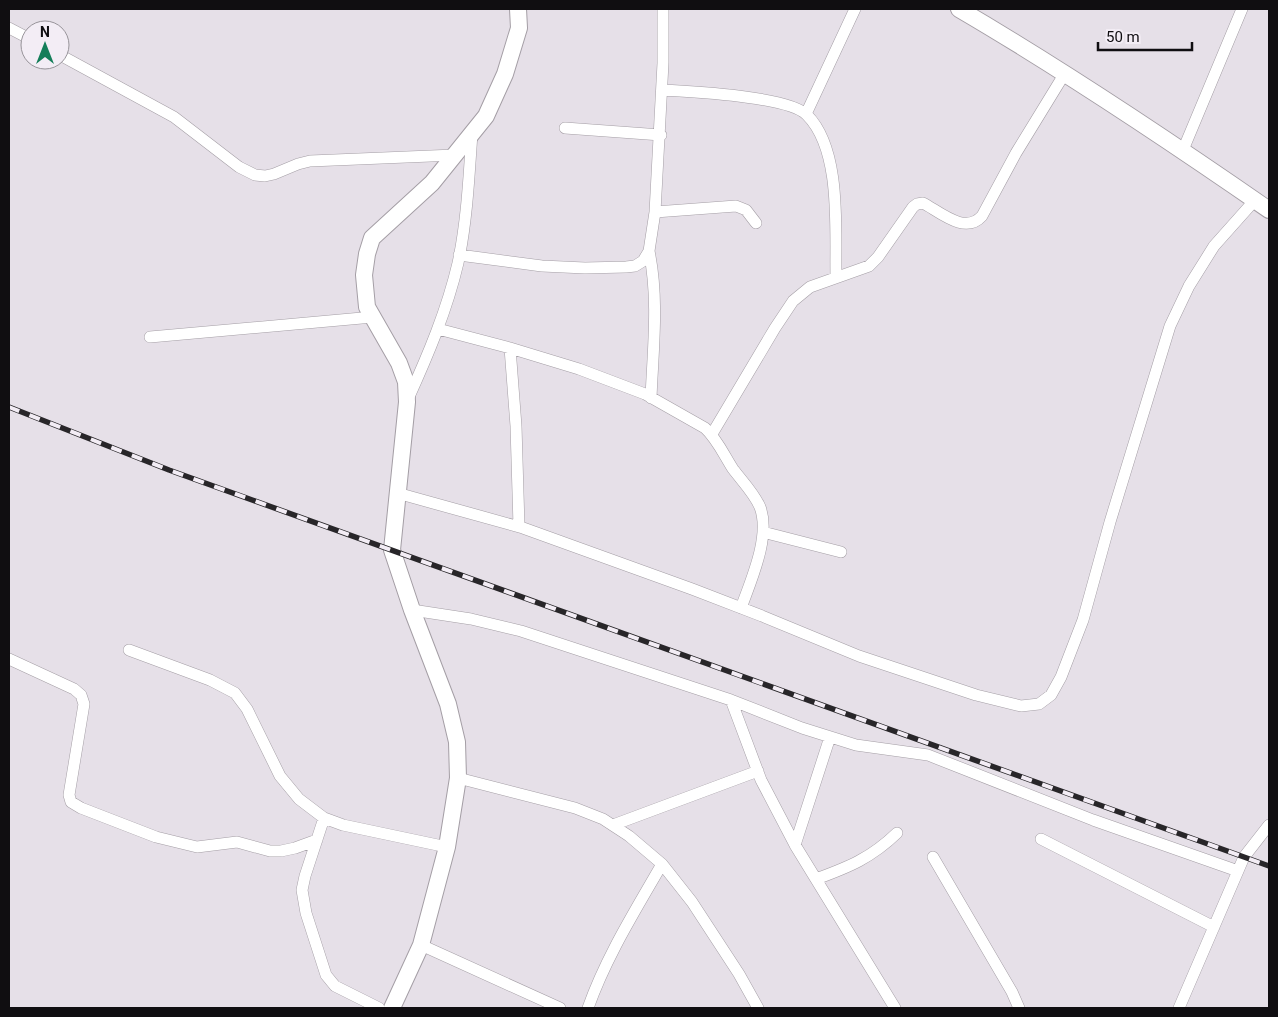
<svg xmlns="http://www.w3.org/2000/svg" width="1278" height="1017" viewBox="0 0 1278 1017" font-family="Roboto,sans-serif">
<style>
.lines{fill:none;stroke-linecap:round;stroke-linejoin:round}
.street-casing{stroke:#a49ea5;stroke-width:12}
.secondary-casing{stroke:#a49ea5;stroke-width:18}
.street{stroke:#fff;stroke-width:11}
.secondary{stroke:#fff;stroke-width:16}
.rail-casing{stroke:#282629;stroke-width:5.5}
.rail{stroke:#f3edf5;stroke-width:4;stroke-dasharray:11;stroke-linecap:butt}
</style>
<rect width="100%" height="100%" fill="#e6e0e8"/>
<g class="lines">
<defs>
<path id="street" d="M9,28L30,39
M60,55L174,117L239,167L255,175L265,176L274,174L298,164L310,161L455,155
M662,90C692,92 788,96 807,115C842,150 835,230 836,277
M806,114L855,9
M565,128L661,135
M1183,150L1242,9
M655,212L736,206L746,210L756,223
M649,251C659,299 653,349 651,398
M459,255L542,266L585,268L626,267L635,266L643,261L649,251L655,212L663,63V9
M438,329L510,348L579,369L645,394L705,428C717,439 724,455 733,469C742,481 754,493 760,507C771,536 751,580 741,608
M150,337L373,317
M510,348L516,426L519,526
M408,399C428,355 447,310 458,263C467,221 469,176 472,133
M712,434L775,328L793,301L810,287L869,266L878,257L913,207L917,204L923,203C940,212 965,235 982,216L1016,153L1065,73
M397,493L523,528L692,589L762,616L859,656L976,695L1021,706L1039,704L1051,695L1061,677L1083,620L1110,522L1170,326L1189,286L1214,246L1255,200
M763,532L841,552
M412,610L471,619L521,631L731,700L802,728L856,745L928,755L1093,820L1238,871
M129,650L210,680L235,693L247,709L280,776L299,799L324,818L343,825L447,847
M9,659L74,689L81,695L84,704L69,795L71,802L81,808L156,837L197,847L237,842L270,851H281L295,848L317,840
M731,700L761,780L795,845L895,1008
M458,778L575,808L603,819L629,836L662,864L692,902L739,974L758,1008
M324,818L305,876L302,890L306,913L326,975L335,986L379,1008
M613,825L758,771
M1041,839L1214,927
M795,845L830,737
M933,857L1012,992L1019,1008
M816,879C849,867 871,858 897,833
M421,945L560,1008
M588,1008C606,957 635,911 662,864
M1179,1008L1244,857L1269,825"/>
<path id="secondary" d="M959,9C1065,71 1168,140 1269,210
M392,1008L421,945L447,847L458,778L457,742L448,704L412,610L392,550L407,402L406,382L399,363L367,307L364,275L367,254L372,238L432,183L486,116L505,74L519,28L518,9"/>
</defs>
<use href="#street" class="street-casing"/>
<use href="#secondary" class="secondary-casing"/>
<use href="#street" class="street"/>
<use href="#secondary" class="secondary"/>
<defs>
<path id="rail" d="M9,407L169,470L1269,866"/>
</defs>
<use href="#rail" class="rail-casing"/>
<use href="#rail" class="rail"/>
</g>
<rect width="1278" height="1017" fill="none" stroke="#100e11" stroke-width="20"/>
<g transform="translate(45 45)"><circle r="24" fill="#f3edf5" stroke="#98949a"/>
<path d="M0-4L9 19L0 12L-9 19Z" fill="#147e59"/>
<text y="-8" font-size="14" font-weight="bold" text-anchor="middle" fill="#100e11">N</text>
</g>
<path d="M1098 42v8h94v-8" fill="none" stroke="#100e11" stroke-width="2.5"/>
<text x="1106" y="42" font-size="15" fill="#100e11" stroke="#f3edf5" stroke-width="4" paint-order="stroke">50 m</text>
</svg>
